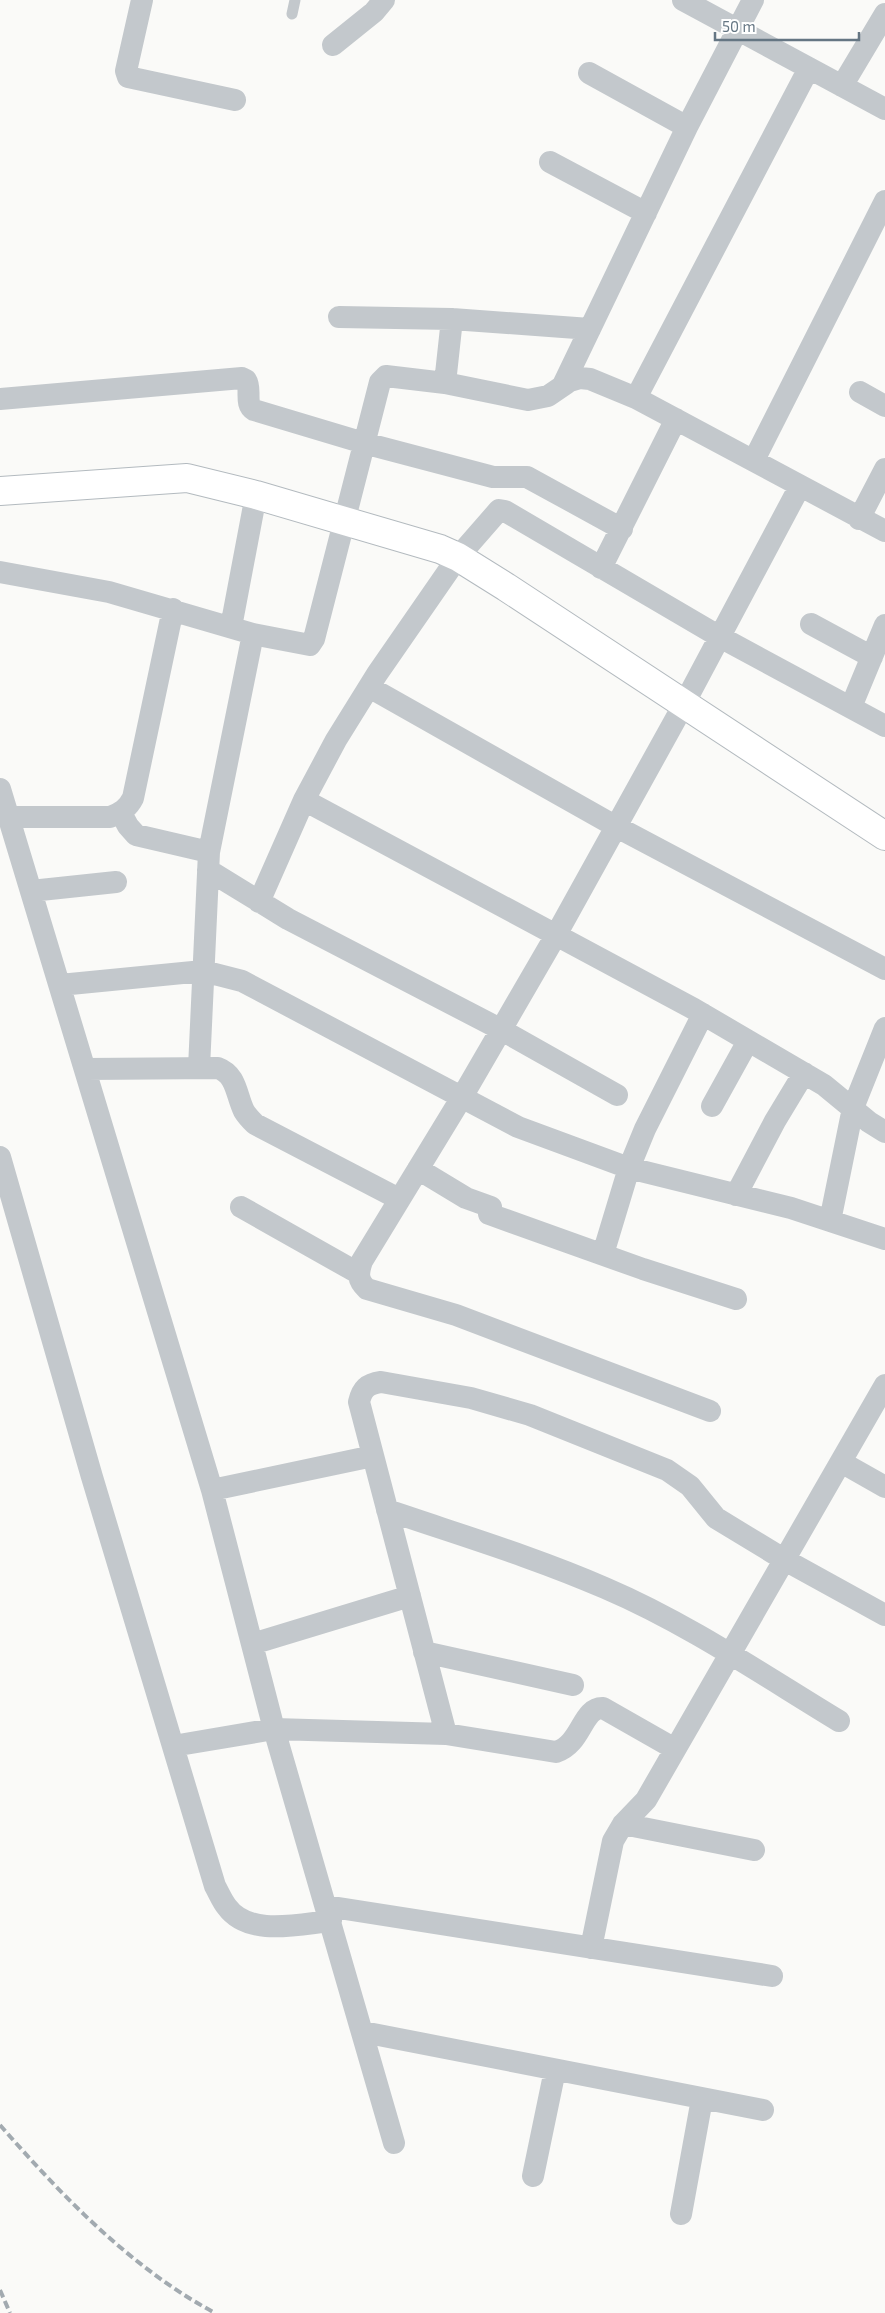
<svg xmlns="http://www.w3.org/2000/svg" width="885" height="2313" viewBox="0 0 885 2313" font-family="'Exo 2',sans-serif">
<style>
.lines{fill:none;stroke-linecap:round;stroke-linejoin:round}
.secondary-casing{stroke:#b3babf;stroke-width:30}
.lane{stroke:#c3c8cc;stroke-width:11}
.street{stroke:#c3c8cc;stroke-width:22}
.secondary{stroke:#fff;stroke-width:28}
.rail{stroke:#a2aab0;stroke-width:4;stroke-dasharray:8 4;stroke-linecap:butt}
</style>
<rect width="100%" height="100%" fill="#fafaf8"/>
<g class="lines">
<defs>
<path id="secondary" d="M0,491L187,478L256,495L440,549L458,557L506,587L885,836"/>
</defs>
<use href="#secondary" class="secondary-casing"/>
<path class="lane" d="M292,14L295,0"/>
<path class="street" d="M142,0L126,71L128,77L235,100
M683,0L885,109
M333,45L374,12L384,0
M589,73L687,127
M842,86L885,14
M550,162L646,213
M339,317L452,319L590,329
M445,383L452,319
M563,385L687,127L753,0
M860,392L885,406
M636,398L809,68
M0,399L242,378L246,380C252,389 244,404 254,410L364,443L493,477H527L622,529
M754,460L885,201
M859,519L885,469
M601,568L676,419
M0,572L109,592L253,634L310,645L314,639L380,382L386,376L445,383L528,400L548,396L570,381L580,378L590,379L636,398L885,531
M811,624L872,657
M231,627L256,495
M369,687L615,826L885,969
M851,707L885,625
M0,789L212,1490L274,1729L394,2143
M304,800L694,1009L824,1085L869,1122L885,1132
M121,813L128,826L136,835L209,852
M9,817H110C121,813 128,808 133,798L173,609
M208,870L288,919L500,1029L617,1095
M31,891L116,882
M259,902L304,800L336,740L377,674L458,557L499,510L505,511L720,637L885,726
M60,985L203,971L242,981L518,1127L629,1168L791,1208L885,1239
M199,1068L209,852L253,634
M86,1069L218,1068C237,1075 236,1095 244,1111C247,1116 251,1120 255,1124L399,1199
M712,1106L748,1041
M0,1157L92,1477L215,1886C219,1893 222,1901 227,1907C249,1937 299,1924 331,1921
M418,1169L466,1198L491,1207
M736,1195L775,1121L804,1073
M241,1207L358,1273
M489,1214L643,1269L736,1299
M830,1221L853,1108L885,1028
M603,1254L629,1168L645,1129L703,1014
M710,1411L456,1315L367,1289C357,1280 358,1273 362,1261L462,1097L556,935L684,704L800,486
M841,1462L885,1487
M212,1490L373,1456
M387,1510C460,1535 534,1557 605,1588C687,1623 763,1675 839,1721
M252,1644L410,1596
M424,1652L573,1685
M446,1734L359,1402C362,1389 367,1384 381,1382L471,1398L530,1415L667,1470L690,1486L716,1518L785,1560L885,1615
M173,1746L274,1729L446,1734L556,1752C582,1744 582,1707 603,1708L675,1749
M623,1824L754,1850
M326,1906L772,1976
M591,1948L613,1841L623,1824L646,1800L885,1385
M363,2032L763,2110
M533,2176L555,2070
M681,2214L702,2099"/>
<use href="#secondary" class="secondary"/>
<path class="rail" d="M0,2125C62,2196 131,2268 215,2313
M0,2290L10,2313"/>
</g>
<path d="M715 32v8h144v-8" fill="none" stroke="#657683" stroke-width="2.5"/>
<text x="722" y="32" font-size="15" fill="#657683" stroke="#ffffff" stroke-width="4" paint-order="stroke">50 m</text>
</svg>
